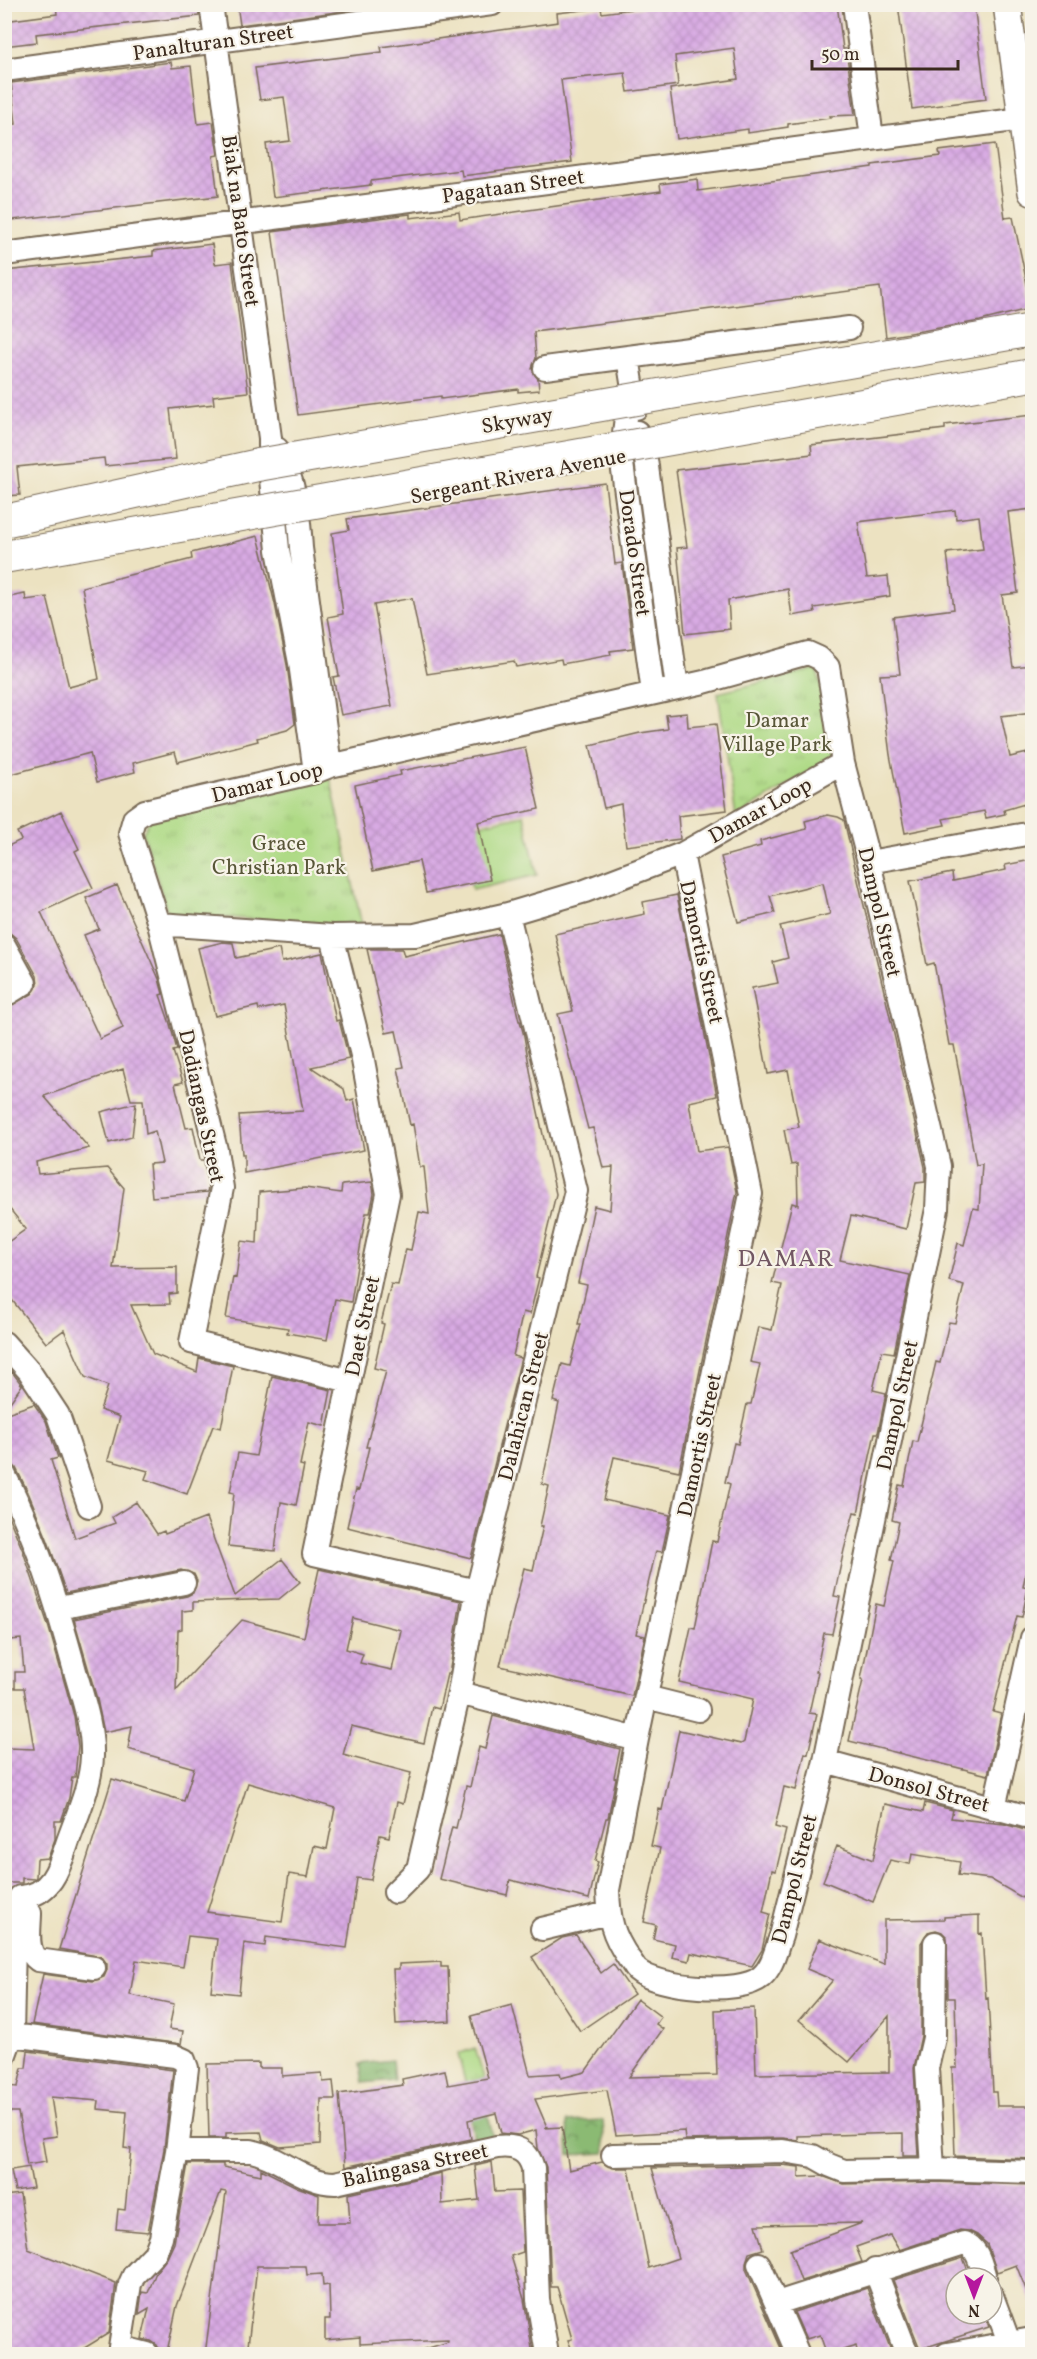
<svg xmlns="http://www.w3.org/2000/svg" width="1037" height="2359" viewBox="0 0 1037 2359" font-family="Vollkorn,serif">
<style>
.forest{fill:url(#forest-crowns);stroke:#637248;stroke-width:1.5}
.park{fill:url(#park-tufts);stroke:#758252;stroke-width:1.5}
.pitch{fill:#afda86;stroke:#758252;stroke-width:1.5}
.building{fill:url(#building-cross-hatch);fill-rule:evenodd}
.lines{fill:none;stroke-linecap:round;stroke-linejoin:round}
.minor-casing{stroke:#796a57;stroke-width:26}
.major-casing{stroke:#796a57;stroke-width:30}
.minor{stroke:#fff;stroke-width:22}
.major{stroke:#fff;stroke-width:27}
.highway-bridge-casing{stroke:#796a57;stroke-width:34;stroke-linecap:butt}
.highway-bridge{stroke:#fff;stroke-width:32}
.labels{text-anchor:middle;stroke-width:4.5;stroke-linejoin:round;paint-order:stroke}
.street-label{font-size:21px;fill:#3b2a1e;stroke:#f7f3e8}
.park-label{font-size:21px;fill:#585638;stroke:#f7f3e8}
.quarter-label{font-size:24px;letter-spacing:1.5px;fill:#725763;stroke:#f7f3e8}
</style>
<defs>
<pattern id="forest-crowns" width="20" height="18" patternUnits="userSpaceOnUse" patternTransform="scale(1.5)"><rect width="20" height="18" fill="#8bba73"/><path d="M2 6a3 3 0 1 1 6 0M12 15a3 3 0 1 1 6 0" fill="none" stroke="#73975e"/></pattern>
<pattern id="park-tufts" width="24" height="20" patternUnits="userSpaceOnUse" patternTransform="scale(1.5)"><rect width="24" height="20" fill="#afda86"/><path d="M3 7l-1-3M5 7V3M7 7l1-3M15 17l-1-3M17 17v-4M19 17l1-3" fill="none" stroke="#97bb73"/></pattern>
<pattern id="building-cross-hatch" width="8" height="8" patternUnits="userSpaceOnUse" patternTransform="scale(1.5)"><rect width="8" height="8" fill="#d8aae3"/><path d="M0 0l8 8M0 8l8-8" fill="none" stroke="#ba92c2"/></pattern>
</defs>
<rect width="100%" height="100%" fill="#f7f3e8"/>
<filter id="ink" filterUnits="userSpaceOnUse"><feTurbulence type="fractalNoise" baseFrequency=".0167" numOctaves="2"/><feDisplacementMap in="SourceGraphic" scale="12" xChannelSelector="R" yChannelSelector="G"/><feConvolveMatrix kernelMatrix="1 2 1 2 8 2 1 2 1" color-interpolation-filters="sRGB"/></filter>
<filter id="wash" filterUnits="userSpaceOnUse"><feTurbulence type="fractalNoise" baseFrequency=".008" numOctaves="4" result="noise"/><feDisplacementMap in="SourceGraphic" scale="24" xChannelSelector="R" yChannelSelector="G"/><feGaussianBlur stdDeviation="1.35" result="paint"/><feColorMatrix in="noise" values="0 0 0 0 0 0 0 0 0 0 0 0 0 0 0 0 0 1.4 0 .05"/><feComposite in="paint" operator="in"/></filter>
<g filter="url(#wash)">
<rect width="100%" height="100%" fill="#ece2c1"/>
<path class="forest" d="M392,2060L394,2080L363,2083L360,2064Z
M487,2108L493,2139L475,2143L469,2112Z
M603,2120L605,2153L569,2155L567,2122Z"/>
<path class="park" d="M816,669L843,751L736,817L718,693Z
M330,777L362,926L168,914L143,833L150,819Z
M475,2048L489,2095L470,2101L458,2054Z"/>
<path class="pitch" d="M524,815L537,875L472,890L459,829Z"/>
<g id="blocks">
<path class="building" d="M56,4H198L199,16L36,34L37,42L4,46V21L57,14Z
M237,4H357L358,9L240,25Z
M671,4H837L843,49H846L855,115L830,116L831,118L788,124V127L748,133V129L677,139L670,89L738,79L734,48L675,56L678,85L628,92L625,73L561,80L572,162L462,176L461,170L371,181V185L273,197L266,144L290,141L284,97L260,100L255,68L382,52L381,47L558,22L557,13L601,8L602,13Z
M898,4H974L986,99L912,109Z
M171,62L172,68L191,66L198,124L213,122L218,155L213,156L218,196L4,221V125L16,124L11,83Z
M995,144L1005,218L1013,217L1032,308L980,321L886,337L880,287L534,332L536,358L532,369L538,379L539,390L518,392V389L441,399V396L298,415L272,232L410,214V218L459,212L460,220L661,191L660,184L697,179L698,191L872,167V165L940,156L939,151Z
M212,244L215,264L232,262L248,392L213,396L214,404L170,409L176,459L105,466L104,458L17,467L20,495L4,496V271L153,256V251Z
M1032,415V509L1008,512L1018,593L1002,595L1013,667L1032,665V712L1001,716L1010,757L1032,752V802L1004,810L1005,814L986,818L984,811L943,819L945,825L905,833L890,755L880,675L900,674L893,617L954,609L947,553L983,549L979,516L956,519L955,510L858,522L867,578L888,576L890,596L814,608L815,612L792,616L788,589L728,600L730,629L685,634L677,548L687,547L676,470L812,454L811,445L945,429V425Z
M605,483L615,564L622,563L633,648L610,651L611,655L562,664L561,659L516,667L514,661L427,674L412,598L374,605L392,706L341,715L333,677L339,676L328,617L343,614L332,533L349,530L347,519Z
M258,536L275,604L287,665L295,724L287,730L257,738L258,741L178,762L175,752L133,763L135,772L97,782L90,753L4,776V598L25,594L26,600L47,597L69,687L99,679L82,587L192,559L191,553Z
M687,713L688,727L716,724L727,810L678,816L680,839L626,846L621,804L604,808L590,745L640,733L668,729L666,715Z
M525,747L539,809L478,822L490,880L426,893L419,861L373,871L355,785L401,775L400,771Z
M61,811L79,849L75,851L93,888L41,912L100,1039L123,1028L84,935L99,929L86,898L117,885L159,979L163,994L160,995L170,1024L177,1050L173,1051L183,1082L175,1084L186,1128L193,1127L200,1160H204L208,1188L207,1192L152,1197L149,1164L162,1163L155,1131L146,1134L143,1100H131L123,1069L44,1096L89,1148L36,1162L38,1174L107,1168L124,1188L113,1268L177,1267V1293L169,1294L170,1304L131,1305L153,1354L197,1372L199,1358L233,1366L221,1428L213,1426L187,1494L145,1479L148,1471L108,1460L120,1417L100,1410L108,1386L85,1377L64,1330L46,1343L4,1290V1245L26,1229L4,1202V1009L32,994L38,984L37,976L16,938L10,933L4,932V848L21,840L17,832Z
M828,815L838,817L844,820L925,1167V1182L916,1183L906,1229L851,1216L840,1260L910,1275L894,1353L882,1351L873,1390L886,1393L878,1433H875L858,1513L854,1512L844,1550L834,1596L840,1597L832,1634L824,1633L816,1672H818L809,1713L817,1714L808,1754L805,1753L796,1790L784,1787L775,1827L786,1830L776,1871L772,1870L763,1912L770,1914L762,1950L752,1966L691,1953L689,1961L672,1957L675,1944L653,1939L656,1925L644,1922L660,1848L651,1846L659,1809L662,1810L679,1730L741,1744L744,1742L753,1699L679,1682L691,1627L695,1628L712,1541L717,1542L730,1484L725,1482L734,1443L738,1444L747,1404H751L760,1364L750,1362L758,1327L772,1330L782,1285L772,1283L792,1203L798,1205L797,1164L791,1165L784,1130L799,1127L788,1070L768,1074L752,988L778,983L773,962L788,958L780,926L830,914L823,883L770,896L775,913L738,922L721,857L761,846L760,841L807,829L805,821Z
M1032,860V1541L1023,1587L1028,1588L1022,1617L1017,1616L993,1712L1001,1714L988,1775L849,1741L863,1680L861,1679L876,1604L884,1606L894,1561L891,1560L899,1522L892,1520L899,1485L904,1486L913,1441L917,1442L936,1362L940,1363L949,1322L955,1323L964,1285L949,1281L958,1243L964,1245L973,1208L979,1209L982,1164L976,1165L954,1045H949L934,963L927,965L910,881L952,873L953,881L1006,870L1005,865Z
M677,895L717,1096L689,1102L697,1151L728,1147L737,1192L679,1471L614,1457L604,1500L670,1515L662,1552L656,1551L636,1634L645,1636L632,1696L500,1666L524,1568L533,1570L543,1526H540L549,1486L542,1484L559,1403L553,1401L562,1364L570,1366L581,1324H578L587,1285L578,1283L594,1206L610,1210L613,1167L603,1168L593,1128L588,1129L558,1014L573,1011L555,934L645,914L643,902Z
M499,934L519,1021H520L524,1036L535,1098L556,1194L536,1277L539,1278L530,1314L523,1312L513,1356L521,1358L471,1558L347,1527L356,1489L359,1490L369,1447H366L386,1371L374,1368L384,1324L381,1323L391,1284L398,1285L406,1249L411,1250L419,1212L429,1214L424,1167H420L413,1124L410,1125L398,1068L404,1067L396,1031L386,1033L367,949H402L404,956Z
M223,942L233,943L236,958L279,949L282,962L322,953L336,1021L339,1020L349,1059L311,1067L344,1089L347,1101L354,1099L364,1150L244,1173V1154H242L239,1115L303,1111L284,1005L259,1010L258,1006L215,1016L198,948Z
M136,1103L132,1137L109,1143L101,1112Z
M372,1182L374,1194L370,1213H366L351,1302L335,1299L327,1340L287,1333L288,1328L226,1318L233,1277L236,1278L241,1241L257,1243L259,1192L305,1188L341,1193L342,1185Z
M12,1372L22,1385L4,1411V1383Z
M272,1376L331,1390L324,1426L309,1422L300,1465L304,1466L296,1505L281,1502L275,1551L228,1546L234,1493L230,1492L238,1453L256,1456Z
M34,1404L46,1421L58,1458L51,1460L75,1538L115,1523L112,1517L136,1502L157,1534L164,1531L165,1534L206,1518L235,1596L282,1559L300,1582L279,1599L193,1602V1610L182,1611V1629L178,1630L176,1690L242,1620L304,1637L319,1569L461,1601L449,1674H447L439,1709L432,1707L424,1743L351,1726L343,1755L411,1773L403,1804L397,1802L389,1837L380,1835L371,1880L357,1878L347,1948L266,1937L265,1946L244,1943L239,1994L211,1991L217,1939L188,1936L183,1967L136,1960L130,1995L174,2004L169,2029L183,2031L181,2044L32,2024L43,1974L93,1981L104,1977L107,1970V1964L102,1957L59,1949L112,1779L184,1801L194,1768L128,1749L132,1726L104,1732L97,1699L74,1619L187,1596L193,1593L197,1581L194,1574L181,1570L66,1593L48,1541L28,1492L16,1468L11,1463L4,1461V1414ZM353,1618L401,1630L392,1670L360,1663L363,1654L346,1649ZM248,1783L335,1808L327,1849L314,1846L308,1877L289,1874L282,1922L207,1912Z
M4,1506L23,1551L48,1625L74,1716L78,1746L75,1777H72L69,1798L61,1821H55V1839L48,1858L37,1859L36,1877L34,1879L22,1878V1883H4V1773L7,1748L34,1749L24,1688H15V1672H24L21,1639L10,1640L9,1626L4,1588Z
M493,1716L620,1749L614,1777L616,1778L608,1818H606L595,1861L598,1862L589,1899L510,1880L507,1895L439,1879L452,1827L456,1828L466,1786L470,1787L479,1747L485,1749Z
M925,1803L953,1810L951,1818L1004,1824L1032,1832V1876L1026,1900L990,1879L958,1875L960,1862L912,1854L910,1864L890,1860L873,1902L823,1881L837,1846L873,1860L885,1804L923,1812Z
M979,1915V1934L982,1933L986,1999L988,1998L993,2092H996L997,2106H1032V2159L955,2156L952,2068H957L955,1998H948L947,1937L942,1932L936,1930L928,1932L921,1943V2036L914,2068L919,2156H903V2133L798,2136V2140L783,2138L685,2140L684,2131L616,2135L607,2090L535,2099L547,2127L545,2128L562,2127L569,2170L602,2162L613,2168H629L649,2268L678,2258L652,2168L782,2165L799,2167V2177L822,2176L844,2184L933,2182L1032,2185V2304L1016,2265L997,2272L987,2244L977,2235L969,2231L960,2230L899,2250L890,2235L856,2247L862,2262L801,2281L790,2250L862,2223L756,2225L763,2249L749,2253L746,2262V2269L784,2355H574L568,2340L572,2339L558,2290L557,2287H551L546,2167L538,2148L536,2130L518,2135L501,2133L496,2113L468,2120L471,2139L345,2167L339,2094L403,2085L402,2079L445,2070L448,2085L488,2078L471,2016L512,2005L530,2075L560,2073L561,2078L585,2072L637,1999L661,2017L656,2024L663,2029L629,2077L717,2075L715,2010L754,2008L756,2074L889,2072V2016L849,2062L799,2020L833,1980L807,1969L819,1939L884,1964V1920L944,1919V1917Z
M576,1935L601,1973L613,1964L634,1994L580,2031L532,1957L562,1938Z
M441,1962V1967H448L450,2021L396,2024L393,1969H399V1964Z
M28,2051L173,2070L164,2149L148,2232L116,2229L118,2209L125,2210L131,2149L124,2148L127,2112L98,2109L99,2101L51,2097L57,2136L42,2138L46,2162L27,2165L18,2112H4V2090L6,2086L18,2087L22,2068H26Z
M259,2063V2068H282V2076L322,2073L323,2082L333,2081L335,2099H321L320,2144L280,2147L263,2140L261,2132L226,2133V2138H209L207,2064Z
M492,2162L495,2192L520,2191L523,2252L511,2256L524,2299L533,2355H420L419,2351L448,2342V2340L360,2344V2337L325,2340V2319H330L329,2285L323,2286L322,2274L307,2275L306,2266H257L247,2355H205L226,2192L221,2191L177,2306L167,2352L160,2351L157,2345L151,2341L142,2339L149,2308L139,2314L142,2292L148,2293L156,2272L167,2258L174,2243L188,2164H223V2167L261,2175V2169L297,2187L319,2195L318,2223H350L348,2194L441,2173L442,2204L479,2200L475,2166Z
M29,2167L33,2188L15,2191L11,2170Z
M20,2194L28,2249L116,2283L109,2333L73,2355H4V2196Z
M963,2258L971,2278H956V2314H984L989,2327L920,2349L893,2280Z
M867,2288L892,2353L858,2355L856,2346L827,2355L820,2335L806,2339L794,2312Z"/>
</g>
</g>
<g filter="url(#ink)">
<use href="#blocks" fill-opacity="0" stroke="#796a57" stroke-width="1.5"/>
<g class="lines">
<defs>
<path id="minor" d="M211,4L270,438V469L278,550L300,663L315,772
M854,4L872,138
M4,70L492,4
M4,254L1022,119
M545,368L628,357
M636,408L628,357L849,328
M627,410L621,456L653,693
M637,432L645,452L677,688
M277,449C295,479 299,514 301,548L330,766
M869,862L1032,833
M159,924L332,936L415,935L508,914L585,891L682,854L843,763
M332,936L362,1055L388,1194L314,1554L477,1591
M4,945L25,983L4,996
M4,1343L29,1371L58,1415L89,1506
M350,1381L191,1342L222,1188L216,1150L159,924L130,833L134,819L145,811L315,772L330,766L704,682L808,653L819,658L828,667L843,763L869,862L939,1166L937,1209L825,1761L781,1936C776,1949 773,1967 761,1977C740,1995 657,1988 637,1970C634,1967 632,1962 629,1959C612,1934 609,1920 608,1890L637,1739L751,1194L682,854
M4,1474C36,1536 57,1604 75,1671C83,1699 93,1727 92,1756C91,1786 77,1815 67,1844C59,1869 50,1896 20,1897L14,1941L12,2035L175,2056L184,2060L187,2068L177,2151L161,2238L155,2253L134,2275L130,2284L120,2347
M59,1608L184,1583
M459,1693L637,1739
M646,1697L698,1710
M825,1761L1032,1818
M994,1808L1032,1638
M395,1892L418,1869L459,1693L477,1591L576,1191L508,914
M30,1913C30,1928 25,1951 38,1960L94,1968
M542,1929L609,1913
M4,2057L12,2035
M177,2151H251C281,2157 304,2183 335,2183L497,2147C515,2145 528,2150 533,2168L538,2300L547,2354
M613,2155L783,2151L813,2156L829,2165L844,2171L933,2169L1032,2172
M933,2169L927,2068L934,2038L935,1943
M759,2264L798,2354
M875,2270L907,2354
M992,2296L1009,2342
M777,2303L964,2243C978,2247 981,2265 985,2278
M120,2347L147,2354
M947,2354L1032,2339"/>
<path id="major" d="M1007,4L1032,192"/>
</defs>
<use href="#minor" class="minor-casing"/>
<use href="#major" class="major-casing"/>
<use href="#minor" class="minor"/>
<use href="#major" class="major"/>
<defs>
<path id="highway-bridge" d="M4,521L258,465L1032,330
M4,557L1032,375"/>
</defs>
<use href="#highway-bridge" class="highway-bridge-casing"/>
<use href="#highway-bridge" class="highway-bridge"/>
</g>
</g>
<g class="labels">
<g class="street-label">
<text transform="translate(213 42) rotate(-8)" y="7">Panalturan Street</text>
<text transform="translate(513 186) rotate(-8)" y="7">Pagataan Street</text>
<text transform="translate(241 221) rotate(82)" y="7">Biak na Bato Street</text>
<text transform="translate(517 420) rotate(-10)" y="7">Skyway</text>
<text transform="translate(518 476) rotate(-11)" y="7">Sergeant Rivera Avenue</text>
<text transform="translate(635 553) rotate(82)" y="7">Dorado Street</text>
<text transform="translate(267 782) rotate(-14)" y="7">Damar Loop</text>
<text transform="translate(760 810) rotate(-29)" y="7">Damar Loop</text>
<text transform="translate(880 912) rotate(77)" y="7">Dampol Street</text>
<text transform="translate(702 952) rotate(78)" y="7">Damortis Street</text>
<text transform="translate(202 1106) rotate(78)" y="7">Dadiangas Street</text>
<text transform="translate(362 1326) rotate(-78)" y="7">Daet Street</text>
<text transform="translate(897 1405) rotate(-78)" y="7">Dampol Street</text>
<text transform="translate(523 1406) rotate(-76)" y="7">Dalahican Street</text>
<text transform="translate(699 1445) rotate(-78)" y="7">Damortis Street</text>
<text transform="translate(929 1789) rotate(15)" y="7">Donsol Street</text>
<text transform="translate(794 1879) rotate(-76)" y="7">Dampol Street</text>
<text transform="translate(415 2165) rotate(-12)" y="7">Balingasa Street</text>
</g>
<g class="park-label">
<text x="777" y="727">Damar<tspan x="777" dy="24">Village Park</tspan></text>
<text x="279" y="850">Grace<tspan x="279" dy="24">Christian Park</tspan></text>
</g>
<g class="quarter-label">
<text x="786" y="1266">DAMAR</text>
</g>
</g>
<rect width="1037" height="2359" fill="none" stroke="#f7f3e8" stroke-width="24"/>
<g transform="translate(974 2296) rotate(180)"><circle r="28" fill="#f7f3e8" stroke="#aca397" stroke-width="1.5"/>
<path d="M0-4.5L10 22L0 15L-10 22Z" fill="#b5179e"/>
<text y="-9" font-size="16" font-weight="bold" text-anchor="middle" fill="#3b2a1e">N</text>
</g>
<path d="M812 60v9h146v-9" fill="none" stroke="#3b2a1e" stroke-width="3"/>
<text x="821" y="60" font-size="18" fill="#3b2a1e" stroke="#f7f3e8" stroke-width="4.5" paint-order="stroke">50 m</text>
</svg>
